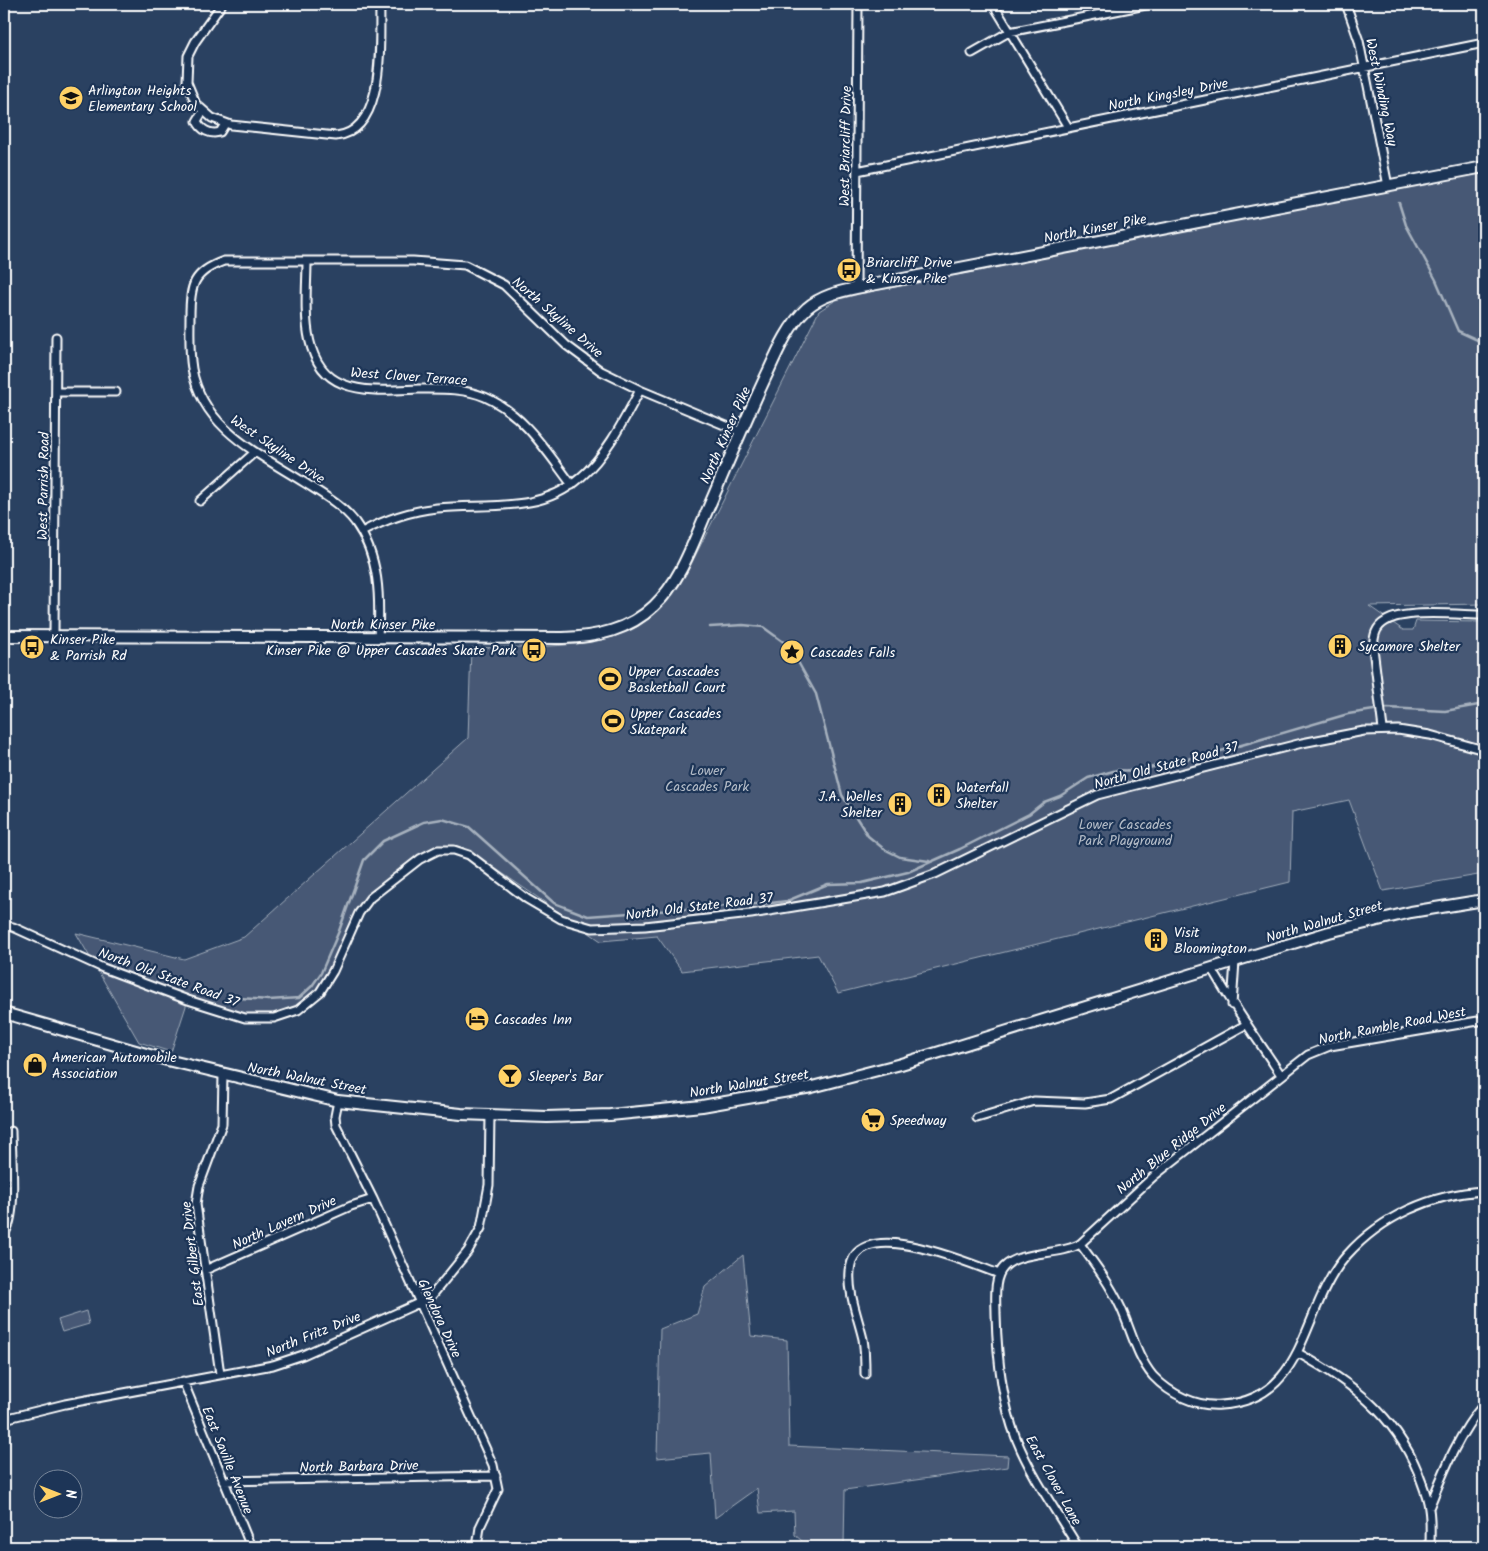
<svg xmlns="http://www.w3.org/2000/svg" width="1488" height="1551" viewBox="0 0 1488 1551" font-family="Kalam,sans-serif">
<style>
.green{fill:#465975;stroke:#a2acba}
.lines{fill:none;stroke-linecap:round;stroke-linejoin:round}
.stream{stroke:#a7b1be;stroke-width:2.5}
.street-casing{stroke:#fff;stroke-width:11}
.secondary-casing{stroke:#fff;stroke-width:14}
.primary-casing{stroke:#fff;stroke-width:14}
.street{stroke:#1d3557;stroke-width:7}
.secondary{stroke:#1d3557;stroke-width:10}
.primary{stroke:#1d3557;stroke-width:10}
.labels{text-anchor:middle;stroke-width:4.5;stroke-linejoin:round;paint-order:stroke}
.poi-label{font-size:14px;fill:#fff;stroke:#1d3557;text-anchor:start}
.street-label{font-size:14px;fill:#fff;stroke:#1d3557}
.park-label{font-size:14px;fill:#b5bdc8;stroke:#1d3557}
</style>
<rect width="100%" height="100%" fill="#2a4161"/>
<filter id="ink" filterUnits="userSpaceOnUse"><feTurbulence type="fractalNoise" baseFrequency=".02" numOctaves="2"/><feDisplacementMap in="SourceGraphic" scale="10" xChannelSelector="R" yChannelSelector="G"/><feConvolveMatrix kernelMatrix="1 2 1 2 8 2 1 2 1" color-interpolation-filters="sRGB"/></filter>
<g filter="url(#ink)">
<path class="green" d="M1484,172V604L1369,606L1403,630H1413L1416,621L1484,622V874L1383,891L1349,800L1292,812L1290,882L838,993L818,955L682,971L657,936L601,941L470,851C437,836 414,859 389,878C379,886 366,895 359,906C338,941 331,996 288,1011C255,1023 220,1008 188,1000L171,1052L139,1042L76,933L184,959L244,937L468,738L471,648C519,646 601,651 640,625C660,613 673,593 686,574L819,311L836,300L859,294Z
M743,1255L751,1336L787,1340L789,1446L1008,1456L1007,1467L845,1490L844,1547H809L795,1535L794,1511L760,1513L757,1488L715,1518L711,1453L657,1458L660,1329L697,1314L705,1287Z
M86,1311L89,1324L62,1332L58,1320Z"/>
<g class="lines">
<path class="stream" d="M1399,203L1406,225L1436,280L1458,331L1484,343
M710,627L743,625L763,627L789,646L816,694L842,795L868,836L884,849L900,857L929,861
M239,998L269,1000L299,998L312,986L321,973L339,931L364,860L383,841L424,822L442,819L469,827L554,903L588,916L771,903L787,901L828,884L862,883L908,872L960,849L1029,814L1044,802L1060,796L1088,778L1117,770L1136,771L1221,751L1348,714L1387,708L1445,711L1484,704"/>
<defs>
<path id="street" d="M222,4L195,42L188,56L187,82L196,104L212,118L231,125L336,136C387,131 379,40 380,4
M993,4L1068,127
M1346,4L1359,41L1388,186
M972,53L1009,32L1151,4
M203,111L197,121C201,130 210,135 220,132L225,124
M857,171L1484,43
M307,261C307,300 297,366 343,384C365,393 394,390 418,389C441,389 464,388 485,397C524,414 547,452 572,485
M856,288L858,4
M57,392H116
M200,501L255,452
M362,532C386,519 410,511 437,508C487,503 539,514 580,478C606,456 624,420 640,390
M54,635L56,337
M378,638C380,597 380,557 355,522C342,505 322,494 305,483C258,453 203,429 192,369C189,351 190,333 190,316C190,285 193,272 224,261H413L465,265L504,285L566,345L601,371L640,390L741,432
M1383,729L1373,648C1374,636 1375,627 1386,621C1405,609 1461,615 1484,615
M4,926L13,927L103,968L188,1000L245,1018H274L298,1010L320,992L333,971L359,913L370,898L420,859L438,850H454L469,855L527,899L561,919L592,928L645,926L751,914L885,892L935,874L1097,795L1302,743L1364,731L1398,730L1430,735L1484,750
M1212,969C1233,1006 1258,1040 1281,1075
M1232,1005L1235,961
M338,1101L335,1116L336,1125L373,1199L493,1465L498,1489L480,1527L477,1547
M977,1118L1034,1101L1085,1103L1111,1099L1247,1024
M4,1233C18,1221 11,1151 11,1131
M1080,1244C1095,1264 1110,1284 1121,1308C1131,1330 1137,1357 1153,1376C1170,1394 1196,1407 1221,1405C1309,1400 1300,1307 1347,1255C1382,1216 1432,1194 1484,1191
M205,1270L351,1206L373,1199
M1298,1353C1351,1382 1394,1414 1418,1472C1422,1484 1428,1496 1429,1509C1431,1521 1430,1535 1430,1547
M220,1374L196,1204L199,1186L222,1124L223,1075
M865,1374C865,1362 865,1350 863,1339C858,1317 848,1294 850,1271C854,1212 970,1264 999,1274
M183,1381L251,1547
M4,1419L65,1404L273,1365L303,1355L430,1298L468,1251L481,1228L489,1185L490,1115
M223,1481L496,1476
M1429,1508C1444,1471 1458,1434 1484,1404
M1078,1547C1057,1512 1031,1476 1016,1438C1001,1399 997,1356 996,1314C996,1300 993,1278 1004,1267C1021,1250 1059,1256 1080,1244L1154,1176L1308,1055L1330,1046L1484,1020"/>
<path id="secondary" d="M4,636L563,638C597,637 629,630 654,606C680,582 693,543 707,511C727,465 746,418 768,372C778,350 789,325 807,308C821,296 838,292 856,288L1484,167"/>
<path id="primary" d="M4,1013L167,1060L338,1101L461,1114L547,1117L610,1115L702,1106L812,1087L901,1064L1329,932L1411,912L1484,900"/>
</defs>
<use href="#street" class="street-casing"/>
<use href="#secondary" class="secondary-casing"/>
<use href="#primary" class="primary-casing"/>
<use href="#street" class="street"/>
<use href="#secondary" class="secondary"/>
<use href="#primary" class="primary"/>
</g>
</g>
<defs>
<symbol id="school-disc" viewBox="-11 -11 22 22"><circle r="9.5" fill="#ffd166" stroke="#1d3557"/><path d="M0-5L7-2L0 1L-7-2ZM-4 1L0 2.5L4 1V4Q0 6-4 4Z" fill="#111"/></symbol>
<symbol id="bus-disc" viewBox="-11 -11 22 22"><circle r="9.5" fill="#ffd166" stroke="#1d3557"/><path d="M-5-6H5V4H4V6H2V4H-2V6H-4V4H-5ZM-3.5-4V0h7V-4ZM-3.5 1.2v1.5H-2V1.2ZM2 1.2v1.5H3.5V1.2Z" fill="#111"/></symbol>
<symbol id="building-disc" viewBox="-11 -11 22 22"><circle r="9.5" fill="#ffd166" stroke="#1d3557"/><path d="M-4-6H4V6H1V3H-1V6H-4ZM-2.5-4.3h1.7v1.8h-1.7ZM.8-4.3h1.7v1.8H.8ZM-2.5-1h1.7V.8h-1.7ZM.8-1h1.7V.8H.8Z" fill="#111"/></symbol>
<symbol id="sight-disc" viewBox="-11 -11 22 22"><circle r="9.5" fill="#ffd166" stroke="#1d3557"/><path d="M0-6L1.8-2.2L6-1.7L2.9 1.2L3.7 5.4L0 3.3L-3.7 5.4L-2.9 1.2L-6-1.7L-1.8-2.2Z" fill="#111"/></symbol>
<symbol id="stadium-disc" viewBox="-11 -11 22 22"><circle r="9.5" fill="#ffd166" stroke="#1d3557"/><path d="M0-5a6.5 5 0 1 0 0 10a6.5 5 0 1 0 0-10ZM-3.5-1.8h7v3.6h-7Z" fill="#111"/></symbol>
<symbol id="hotel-disc" viewBox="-11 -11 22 22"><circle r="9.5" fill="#ffd166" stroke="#1d3557"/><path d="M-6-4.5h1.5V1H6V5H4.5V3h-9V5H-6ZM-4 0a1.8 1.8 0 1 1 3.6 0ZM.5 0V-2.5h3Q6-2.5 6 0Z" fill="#111"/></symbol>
<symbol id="shop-disc" viewBox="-11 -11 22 22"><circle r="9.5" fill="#ffd166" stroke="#1d3557"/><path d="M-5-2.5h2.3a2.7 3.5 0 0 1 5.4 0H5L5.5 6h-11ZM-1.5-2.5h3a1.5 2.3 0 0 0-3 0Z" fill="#111"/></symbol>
<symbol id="bar-disc" viewBox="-11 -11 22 22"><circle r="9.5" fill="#ffd166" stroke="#1d3557"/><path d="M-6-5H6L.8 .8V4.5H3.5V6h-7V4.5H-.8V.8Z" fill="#111"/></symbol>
<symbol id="supermarket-disc" viewBox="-11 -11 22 22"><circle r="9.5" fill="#ffd166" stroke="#1d3557"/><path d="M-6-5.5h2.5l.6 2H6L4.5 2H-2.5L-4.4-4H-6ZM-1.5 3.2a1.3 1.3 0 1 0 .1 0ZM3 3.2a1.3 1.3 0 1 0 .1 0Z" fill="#111"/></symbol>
</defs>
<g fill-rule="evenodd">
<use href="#school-disc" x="57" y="84" width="28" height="28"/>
<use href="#bus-disc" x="835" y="256" width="28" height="28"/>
<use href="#building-disc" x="1326" y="632" width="28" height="28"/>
<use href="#bus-disc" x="18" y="633" width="28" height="28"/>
<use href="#bus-disc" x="520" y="636" width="28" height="28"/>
<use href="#sight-disc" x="778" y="638" width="28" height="28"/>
<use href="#stadium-disc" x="596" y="665" width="28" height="28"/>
<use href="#stadium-disc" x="599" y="707" width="28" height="28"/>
<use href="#building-disc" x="925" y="781" width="28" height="28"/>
<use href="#building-disc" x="886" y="790" width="28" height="28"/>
<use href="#building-disc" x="1142" y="926" width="28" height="28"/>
<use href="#hotel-disc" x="463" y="1005" width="28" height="28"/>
<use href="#shop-disc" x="21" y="1051" width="28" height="28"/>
<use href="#bar-disc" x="496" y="1062" width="28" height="28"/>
<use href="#supermarket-disc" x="859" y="1106" width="28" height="28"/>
</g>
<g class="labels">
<g class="poi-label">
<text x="88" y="95">Arlington Heights<tspan x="88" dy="16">Elementary School</tspan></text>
<text x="866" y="267">Briarcliff Drive<tspan x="866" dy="16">&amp; Kinser Pike</tspan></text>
<text x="50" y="644">Kinser Pike<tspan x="50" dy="16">&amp; Parrish Rd</tspan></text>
<text x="1358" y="651">Sycamore Shelter</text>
<text x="516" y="655" text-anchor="end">Kinser Pike @ Upper Cascades Skate Park</text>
<text x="810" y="657">Cascades Falls</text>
<text x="628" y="676">Upper Cascades<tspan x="628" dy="16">Basketball Court</tspan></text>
<text x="630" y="718">Upper Cascades<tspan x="630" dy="16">Skatepark</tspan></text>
<text x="956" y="792">Waterfall<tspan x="956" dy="16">Shelter</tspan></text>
<text x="882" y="801" text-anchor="end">J.A. Welles<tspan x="882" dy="16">Shelter</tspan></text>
<text x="1174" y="937">Visit<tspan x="1174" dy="16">Bloomington</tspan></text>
<text x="494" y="1024">Cascades Inn</text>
<text x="52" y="1062">American Automobile<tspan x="52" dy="16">Association</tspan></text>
<text x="528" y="1081">Sleeper's Bar</text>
<text x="890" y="1125">Speedway</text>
</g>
<g class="street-label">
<text transform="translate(1382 92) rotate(78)" y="5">West Winding Way</text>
<text transform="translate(1168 94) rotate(-11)" y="5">North Kingsley Drive</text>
<text transform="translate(845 146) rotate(-89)" y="5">West Briarcliff Drive</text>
<text transform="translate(1095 228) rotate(-11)" y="5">North Kinser Pike</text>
<text transform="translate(558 317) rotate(41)" y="5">North Skyline Drive</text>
<text transform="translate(409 376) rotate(4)" y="5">West Clover Terrace</text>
<text transform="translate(725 435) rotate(-66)" y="5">North Kinser Pike</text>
<text transform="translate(278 449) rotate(34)" y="5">West Skyline Drive</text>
<text transform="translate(43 486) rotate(-89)" y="5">West Parrish Road</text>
<text x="383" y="629">North Kinser Pike</text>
<text transform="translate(1166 765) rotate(-15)" y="5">North Old State Road 37</text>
<text transform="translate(699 906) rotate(-7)" y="5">North Old State Road 37</text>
<text transform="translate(1324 921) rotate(-16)" y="5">North Walnut Street</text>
<text transform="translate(169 977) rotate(20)" y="5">North Old State Road 37</text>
<text transform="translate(1392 1025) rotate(-11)" y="5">North Ramble Road West</text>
<text transform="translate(307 1078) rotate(11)" y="5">North Walnut Street</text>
<text transform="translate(749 1083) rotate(-9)" y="5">North Walnut Street</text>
<text transform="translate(1171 1148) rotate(-39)" y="5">North Blue Ridge Drive</text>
<text transform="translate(284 1222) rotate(-24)" y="5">North Lavern Drive</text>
<text transform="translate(192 1254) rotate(-97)" y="5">East Gilbert Drive</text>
<text transform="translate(440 1318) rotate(65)" y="5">Glendora Drive</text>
<text transform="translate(313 1334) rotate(-22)" y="5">North Fritz Drive</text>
<text transform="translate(228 1460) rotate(68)" y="5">East Saville Avenue</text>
<text transform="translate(359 1466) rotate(-1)" y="5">North Barbara Drive</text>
<text transform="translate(1054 1480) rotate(61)" y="5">East Clover Lane</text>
</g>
<g class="park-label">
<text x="707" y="775">Lower<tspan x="707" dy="16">Cascades Park</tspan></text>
<text x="1125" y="829">Lower Cascades<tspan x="1125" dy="16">Park Playground</tspan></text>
</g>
</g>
<rect width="1488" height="1551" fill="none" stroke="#1d3557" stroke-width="20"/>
<rect x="10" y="10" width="1468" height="1531" fill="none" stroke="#fff" stroke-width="2" filter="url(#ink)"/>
<g transform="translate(58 1494) rotate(90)"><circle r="24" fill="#1d3557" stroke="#77869a"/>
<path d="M0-4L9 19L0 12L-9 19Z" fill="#ffd166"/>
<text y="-8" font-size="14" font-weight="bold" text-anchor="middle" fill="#ffffff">N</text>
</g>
</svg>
